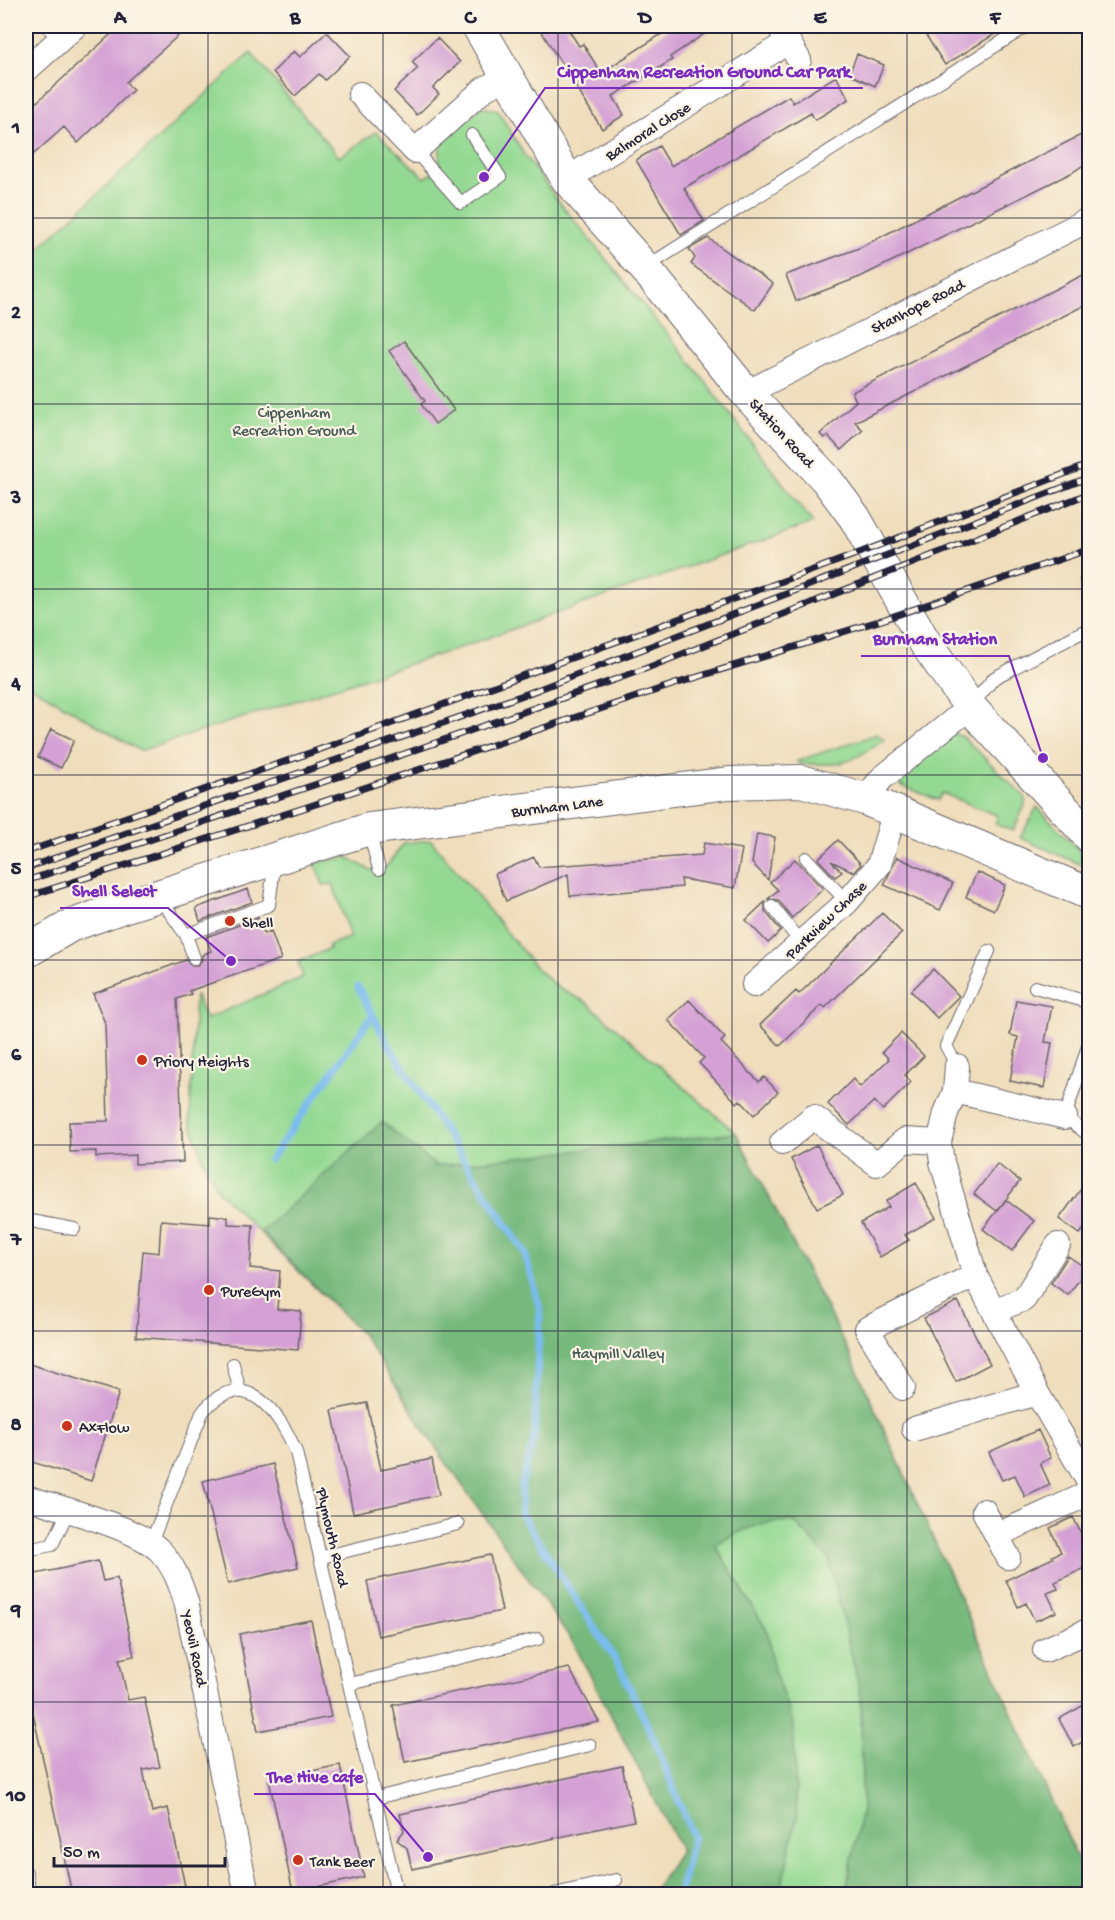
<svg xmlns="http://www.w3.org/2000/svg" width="1115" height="1920" viewBox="0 0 1115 1920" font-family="'Gochi Hand',sans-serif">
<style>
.green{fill:#94d993;stroke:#5b7e67;stroke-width:1.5}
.forest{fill:#77b97d;stroke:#4c6e5c;stroke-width:1.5}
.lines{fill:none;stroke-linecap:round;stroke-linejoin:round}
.stream{stroke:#7abcf0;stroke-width:7}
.building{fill:#d4a0d5}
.service-casing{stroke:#6a6368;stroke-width:14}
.minor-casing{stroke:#6a6368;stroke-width:26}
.tertiary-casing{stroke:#6a6368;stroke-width:34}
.service{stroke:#fff;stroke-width:12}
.minor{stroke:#fff;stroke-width:24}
.tertiary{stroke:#fff;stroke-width:32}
.rail-casing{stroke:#22223b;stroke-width:7}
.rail{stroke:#fcf5e5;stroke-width:4.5;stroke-dasharray:14;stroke-linecap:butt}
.grid{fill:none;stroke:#22223b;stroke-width:1.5;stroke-opacity:0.55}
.poi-dot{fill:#c8321e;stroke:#fcf5e5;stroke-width:2}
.labels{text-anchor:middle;stroke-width:4.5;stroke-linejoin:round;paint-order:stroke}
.street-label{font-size:16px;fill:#22223b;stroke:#fcf5e5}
.park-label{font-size:16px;fill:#445955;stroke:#fcf5e5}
.poi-label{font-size:16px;fill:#22223b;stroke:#fcf5e5;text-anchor:start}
.leader{fill:none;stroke:#7b2cbf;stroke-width:2}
.callout-dot{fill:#7b2cbf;stroke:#fcf5e5;stroke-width:2}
.callout-label{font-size:18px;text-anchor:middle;font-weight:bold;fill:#7b2cbf;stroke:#fcf5e5;stroke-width:4.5;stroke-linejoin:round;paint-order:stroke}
.neatline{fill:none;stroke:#22223b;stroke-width:2}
.grid-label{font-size:20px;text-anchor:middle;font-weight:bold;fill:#22223b}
</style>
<rect width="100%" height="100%" fill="#fcf5e5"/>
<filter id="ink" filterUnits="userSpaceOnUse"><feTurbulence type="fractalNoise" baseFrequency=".0167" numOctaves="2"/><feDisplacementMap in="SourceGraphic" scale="12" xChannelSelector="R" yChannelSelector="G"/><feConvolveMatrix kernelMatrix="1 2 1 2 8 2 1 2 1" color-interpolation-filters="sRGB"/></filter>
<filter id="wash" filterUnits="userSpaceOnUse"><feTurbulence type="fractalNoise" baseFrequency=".008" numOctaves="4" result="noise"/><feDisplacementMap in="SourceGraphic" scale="24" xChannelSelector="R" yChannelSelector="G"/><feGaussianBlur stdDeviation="1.35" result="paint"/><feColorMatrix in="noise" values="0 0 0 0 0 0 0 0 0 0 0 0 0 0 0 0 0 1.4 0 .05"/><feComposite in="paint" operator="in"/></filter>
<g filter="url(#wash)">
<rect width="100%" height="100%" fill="#efddbb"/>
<path class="green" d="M251,53L339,157L376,132L425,178L439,169L440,146L481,107L498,110L523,153L556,198L691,363L813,523L456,649L140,751L26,683V260Z
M951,733L962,736L1025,797V805L1013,831L995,824L998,816L942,793L938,800L900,785L901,778Z
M877,734L884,740C849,765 842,765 800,764L797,761Z
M1037,807L1089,860V868L1020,838Z
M431,840L538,970L560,989L586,1002L736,1133L848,1350L1089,1884V1894H652L681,1850L573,1642L434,1445L364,1336L219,1192L206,1168L190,1121L195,995L206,1019L303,977L298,962L329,949V945L350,937L333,884L323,885L315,863L347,857L370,870L386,867L404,843Z"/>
<path class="forest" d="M382,1122L436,1166L736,1133L848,1350L1089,1884V1894H845L862,1809L861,1696L829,1559L795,1522C765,1519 740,1530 715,1545L767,1630L774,1670L793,1723L797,1818L780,1894H652L681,1850L573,1642L434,1445L364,1336L261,1232Z"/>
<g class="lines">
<path class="stream" d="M358,987L388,1044L525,1253L540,1310L534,1439L522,1484L521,1514L620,1667L653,1737L693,1837L679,1894
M270,1160L372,1016"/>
</g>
<g id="blocks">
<path class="building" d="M120,26H189L126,82L133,90L78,143L64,127L26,161V112Z
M538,26H566L579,46L583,44L601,73L674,26H716L670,57L672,60L613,96L624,115L602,129Z
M920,26H1008L945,65Z
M327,32L350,56L325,80L319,74L295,96L273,72L294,51L300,57Z
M437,38L460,62L433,88L439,94L417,115L394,91L418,68L412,62Z
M857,54L884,65L875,86L849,74Z
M836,76L849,99L815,120L811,113L684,188L704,221L681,235L636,160L659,146L671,166L789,96L793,103Z
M1089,131V161L1073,172L860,277L796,301L786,275L859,248Z
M708,238L773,284L755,310L691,264L695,258L689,249Z
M1089,272V303L855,422L863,430L841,450L828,436L824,438L820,434L856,401L852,392Z
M404,341L454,410L435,424L421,404L425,401L389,351Z
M51,729L74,740L61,768L38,757Z
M757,834L775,837L768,880L752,863Z
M838,840L861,864L854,872L831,861L842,872L835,877L818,859Z
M704,843L742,849L735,888L681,879L682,887L570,896L568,874L506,901L495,874L534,857L539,867L702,855Z
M897,857L953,883L940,910L884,885Z
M795,859L823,889L792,918L778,900L768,899L778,890L770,882Z
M977,872L1005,885L994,910L966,897Z
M248,889L252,902L200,921L196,908Z
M765,902V911L781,931L768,943L746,920Z
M882,913L902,933L825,1008L822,1005L780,1046L760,1025L796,991L799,994Z
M258,918L264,934L271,931L281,959L189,991L191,994L177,999L183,1162L135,1164V1155L96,1157V1151L70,1152L69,1122L108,1121L105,1023L93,994L186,960L192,966H197L202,960V955L211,951L206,937Z
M933,969L959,996L937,1018L911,991Z
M689,1000L725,1038L721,1042L759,1082L764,1077L778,1092L754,1115L740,1100L737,1103L699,1063L704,1058L668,1020Z
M1016,1000L1052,1006L1045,1042L1052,1043L1044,1088L1010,1081L1018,1037L1010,1035Z
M901,1033L924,1056L905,1075L911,1082L883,1110L874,1101L849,1125L828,1104L853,1079L860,1087L889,1059L882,1052Z
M817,1145L843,1195L817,1208L791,1159Z
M997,1164L1020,1181L997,1211L974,1194Z
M1089,1178V1222L1080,1234L1059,1219Z
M916,1183L936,1218L905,1235L909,1240L880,1257L861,1223L889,1207L886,1201Z
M1006,1200L1034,1221L1012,1251L983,1229Z
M210,1215L228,1217V1224L253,1225L250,1268L280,1271L277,1309L301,1311L298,1350L136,1337L143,1251L159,1253L161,1220L210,1224Z
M1068,1256L1087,1269L1068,1295L1051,1283Z
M958,1301L990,1364L956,1382L924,1318Z
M26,1363L119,1392L91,1481L26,1460Z
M367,1403L381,1470L432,1459L439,1495L353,1513L332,1410Z
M1038,1430L1051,1458L1040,1463L1050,1485L1025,1497L1015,1475L1002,1480L989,1452Z
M273,1464L298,1567L228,1584L203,1481Z
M1073,1517L1085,1541L1089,1539V1566L1055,1582L1058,1589L1047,1593L1056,1612L1035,1621L1026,1603L1018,1607L1006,1580L1053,1558L1052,1556L1061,1552L1050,1528Z
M490,1555L502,1611L378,1636L367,1581Z
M98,1561L103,1581L117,1578L134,1656L119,1659L128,1700L144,1697L160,1767L143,1770L152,1812L168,1808L185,1886L167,1890L168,1894H72L26,1680V1576Z
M311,1620L331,1717L258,1731L239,1634Z
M569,1668L599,1722L405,1762L393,1705Z
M1089,1702V1738L1074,1747L1059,1719Z
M340,1765L364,1877L293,1892L269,1780Z
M622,1766L634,1821L412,1869L407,1848L397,1840L404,1831L400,1814Z"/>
</g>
</g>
<g filter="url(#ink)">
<use href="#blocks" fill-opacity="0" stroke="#6a6368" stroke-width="1.5"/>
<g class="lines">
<defs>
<path id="service" d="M47,26L59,39
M415,151L461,203L500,177L472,135
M646,267L1027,26
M1086,580L1090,584
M970,707L994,678L1090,628
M369,831L379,869
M806,858L847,902
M159,897L186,935L269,905L275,860
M772,906L801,943
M186,935L194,958
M1035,987L1084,1001L1090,1009
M1090,1040L1065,1117L1090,1136
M957,1066L946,1046L989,951
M26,1220L74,1229
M233,1364L240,1392
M151,1543L202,1413C242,1362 280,1412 296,1452L397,1894
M26,1550L52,1545L68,1512
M322,1557L458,1524
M350,1684L538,1639
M376,1798L590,1745
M26,1872L30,1894
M554,1894L616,1880"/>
<path id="minor" d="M779,26L799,60
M26,70L75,26
M360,94L415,151L484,89L507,77
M567,179L788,42
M746,393L1090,219
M865,799L882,778L970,707
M754,985L847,902L879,865L895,811
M957,1066L955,1091L946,1113L939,1142L942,1162L975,1275L1037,1393L1090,1484
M955,1091L1065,1117
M782,1143L813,1117L877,1164L905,1140L939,1142
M994,1311L1024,1299L1058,1245
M903,1388L867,1329L975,1275
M914,1429L1037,1393
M26,1497C58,1508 140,1528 161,1552C174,1566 180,1583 186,1601L247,1894
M984,1511L1008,1557
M997,1535L1090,1493
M1045,1650L1090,1630"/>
<path id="tertiary" d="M478,26L567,179L645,268L746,393L826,479L855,518L924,641L970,707L1090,837
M26,952L70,926L126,906L369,829L729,783L801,781L865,799L1090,894"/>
</defs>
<use href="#service" class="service-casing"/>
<use href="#minor" class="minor-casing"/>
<use href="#tertiary" class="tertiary-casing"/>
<use href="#service" class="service"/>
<use href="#minor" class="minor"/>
<use href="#tertiary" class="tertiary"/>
<defs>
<path id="rail" d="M26,852L321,749L846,558L1090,464
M26,868L529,693L1090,477
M26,881L350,773L642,670L1090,493
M26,897L301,809L675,684L885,619L1090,549"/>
</defs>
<use href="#rail" class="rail-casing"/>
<use href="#rail" class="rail"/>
</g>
</g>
<path class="grid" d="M208,26V1894M383,26V1894M558,26V1894M732,26V1894M907,26V1894M26,218H1090M26,404H1090M26,589H1090M26,775H1090M26,960H1090M26,1145H1090M26,1331H1090M26,1516H1090M26,1702H1090"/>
<g class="poi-dot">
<circle cx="230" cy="921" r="6"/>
<circle cx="142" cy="1060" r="6"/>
<circle cx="209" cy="1290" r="6"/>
<circle cx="67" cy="1426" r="6"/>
<circle cx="298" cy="1860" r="6"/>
</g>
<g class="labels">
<g class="street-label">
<text transform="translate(647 130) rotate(-32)" y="6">Balmoral Close</text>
<text transform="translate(917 305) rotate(-27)" y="6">Stanhope Road</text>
<text transform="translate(783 432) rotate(47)" y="6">Station Road</text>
<text transform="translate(557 805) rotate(-7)" y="6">Burnham Lane</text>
<text transform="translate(825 919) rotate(-44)" y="6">Parkview Chase</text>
<text transform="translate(334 1537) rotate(77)" y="6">Plymouth Road</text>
<text transform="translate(196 1648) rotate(78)" y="6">Yeovil Road</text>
</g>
<g class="park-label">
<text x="294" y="417">Cippenham<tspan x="294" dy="18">Recreation Ground</tspan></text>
<text x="618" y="1358">Haymill Valley</text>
</g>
<g class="poi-label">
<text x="242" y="927">Shell</text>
<text x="154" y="1066">Priory Heights</text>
<text x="221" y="1296">PureGym</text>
<text x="79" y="1432">AxFlow</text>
<text x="310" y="1866">Tank Beer</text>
</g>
</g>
<path class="leader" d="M484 177L545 88H863M1043 758L1009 656H861M231 961L168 908H60M428 1857L375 1794H254"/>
<g class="callout-dot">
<circle cx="484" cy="177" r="6"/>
<circle cx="1043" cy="758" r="6"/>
<circle cx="231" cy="961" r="6"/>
<circle cx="428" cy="1857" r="6"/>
</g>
<g class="callout-label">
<text x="704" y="77">Cippenham Recreation Ground Car Park</text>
<text x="935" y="644">Burnham Station</text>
<text x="114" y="896">Shell Select</text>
<text x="315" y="1782">The Hive cafe</text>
</g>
<rect width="1115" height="1920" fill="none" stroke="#fcf5e5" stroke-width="66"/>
<path d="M54 1857v9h171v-9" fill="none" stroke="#22223b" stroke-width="3"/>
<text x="63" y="1857" font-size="18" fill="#22223b" stroke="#fcf5e5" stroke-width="4.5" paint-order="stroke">50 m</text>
<rect x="33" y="33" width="1049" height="1854" class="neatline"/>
<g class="grid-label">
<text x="120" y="23">A</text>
<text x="295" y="23">B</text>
<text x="470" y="23">C</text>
<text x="645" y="23">D</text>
<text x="820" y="23">E</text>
<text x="995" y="23">F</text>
<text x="16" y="133">1</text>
<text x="16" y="318">2</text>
<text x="16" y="503">3</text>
<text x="16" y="689">4</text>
<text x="16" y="874">5</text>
<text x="16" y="1060">6</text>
<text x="16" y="1245">7</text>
<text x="16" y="1430">8</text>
<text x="16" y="1616">9</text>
<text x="16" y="1801">10</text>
</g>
</svg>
